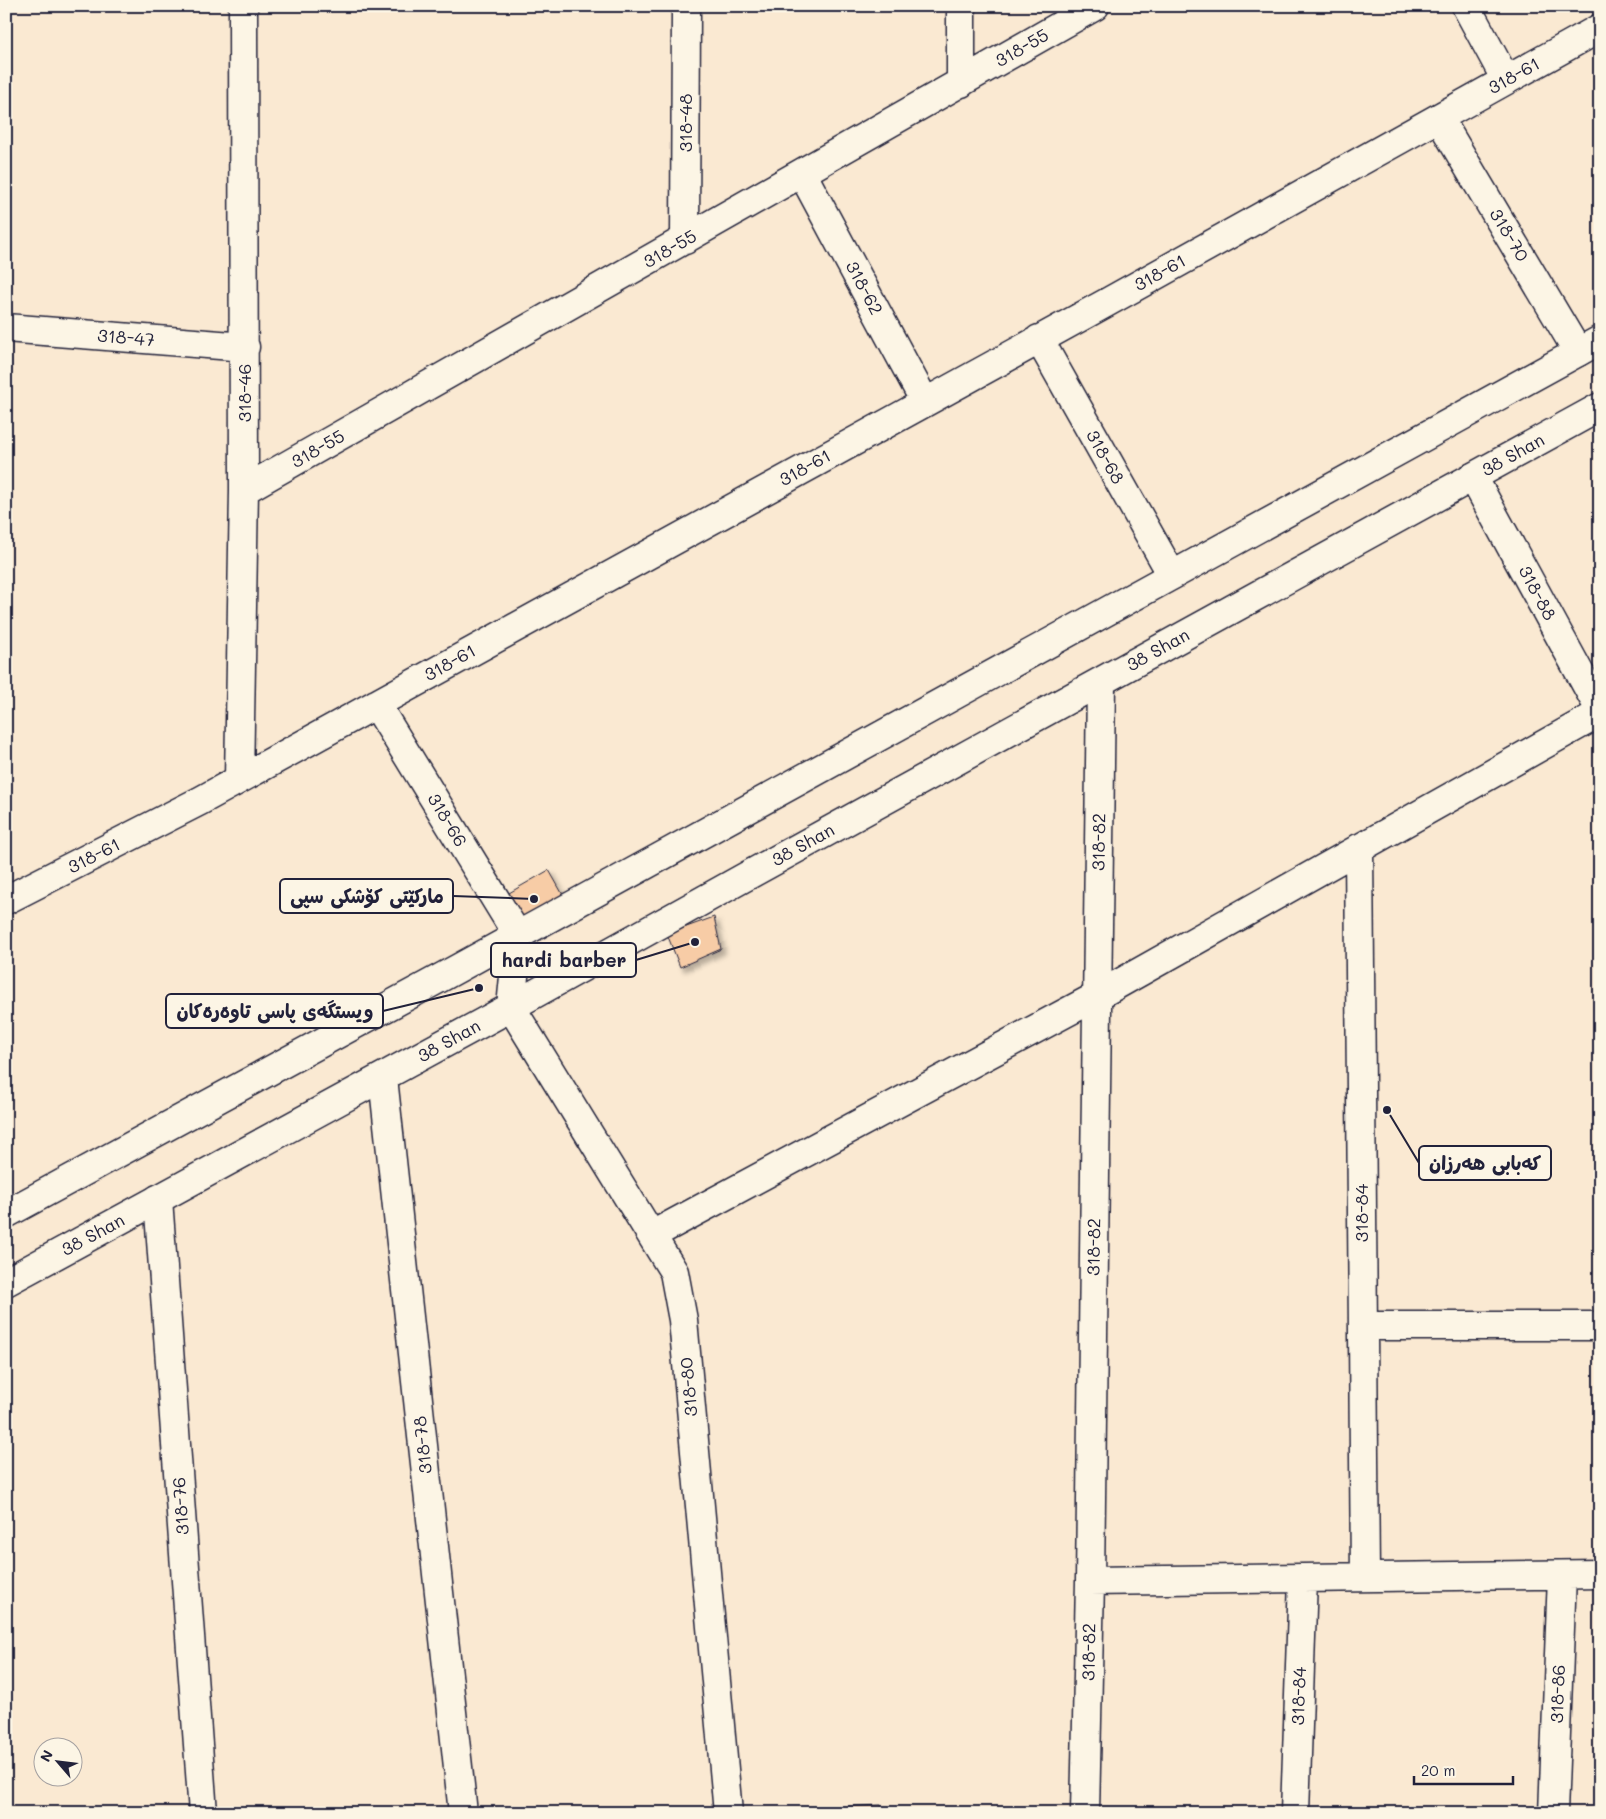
<svg xmlns="http://www.w3.org/2000/svg" width="1606" height="1819" viewBox="0 0 1606 1819" font-family="Mali,'Playpen Sans Arabic',sans-serif">
<style>
.building{fill:#f7cca6;stroke:#22223b;filter:url(#shadow)}
.lines{fill:none;stroke-linecap:round;stroke-linejoin:round}
.minor-casing{stroke:#22223b;stroke-width:31}
.tertiary-casing{stroke:#22223b;stroke-width:31}
.minor{stroke:#fcf5e5;stroke-width:28}
.tertiary{stroke:#fcf5e5;stroke-width:28}
.labels{text-anchor:middle;stroke-width:5;stroke-linejoin:round;paint-order:stroke}
.street-label{font-size:18px;fill:#22223b;stroke:#fcf5e5}
.leader{fill:none;stroke:#22223b;stroke-width:2}
.callout-dot{fill:#22223b;stroke:#fcf5e5;stroke-width:2}
.callout{fill:#fcf5e5;stroke:#22223b;stroke-width:2}
.callout-label{font-size:19px;text-anchor:middle;font-weight:bold;fill:#22223b}
</style>
<defs>
<filter id="shadow"><feDropShadow dx="4.5" dy="4.5" stdDeviation="2.5" flood-color="#0004"/></filter>
</defs>
<rect width="100%" height="100%" fill="#fae9d2"/>
<filter id="ink" filterUnits="userSpaceOnUse"><feTurbulence type="fractalNoise" baseFrequency=".02" numOctaves="2"/><feDisplacementMap in="SourceGraphic" scale="10" xChannelSelector="R" yChannelSelector="G"/><feConvolveMatrix kernelMatrix="1 2 1 2 8 2 1 2 1" color-interpolation-filters="sRGB"/></filter>
<g filter="url(#ink)">
<path class="building" d="M549,870L567,902L520,928L502,897Z
M714,917L721,949L680,967L667,934Z
M881,1805L882,1813H841L840,1807Z"/>
<g class="lines">
<defs>
<path id="minor" d="M961,6V83
M1466,6L1506,80
M1439,118L1578,352
M802,173L925,402
M685,240L686,6
M6,328L245,347
M1039,339L1172,575
M1473,477L1600,710
M244,490L1095,6
M376,704L518,936
M239,779L244,490L243,6
M1359,848L1365,1577
M6,900L200,801L1106,303L1600,28
M511,1007L674,1272L683,1320L728,1813
M383,1078L463,1813
M158,1199L203,1813
M652,1235L1097,996L1600,713
M1363,1326H1600
M1090,1581L1600,1574
M1085,1813L1090,1581L1101,682
M1295,1813L1303,1578
M1553,1813L1562,1575"/>
<path id="tertiary" d="M511,1007L518,936
M6,1214L444,976L1600,340
M6,1282L511,1007L754,872L1600,407"/>
</defs>
<use href="#minor" class="minor-casing"/>
<use href="#tertiary" class="tertiary-casing"/>
<use href="#minor" class="minor"/>
<use href="#tertiary" class="tertiary"/>
</g>
</g>
<g class="labels">
<g class="street-label">
<text transform="translate(1022 48) rotate(-30)" y="6">318-55</text>
<text transform="translate(1514 76) rotate(-29)" y="6">318-61</text>
<text transform="translate(686 123) rotate(-90)" y="6">318-48</text>
<text transform="translate(1509 235) rotate(59)" y="6">318-70</text>
<text transform="translate(670 249) rotate(-30)" y="6">318-55</text>
<text transform="translate(1160 273) rotate(-29)" y="6">318-61</text>
<text transform="translate(864 288) rotate(62)" y="6">318-62</text>
<text transform="translate(126 338) rotate(5)" y="6">318-47</text>
<text transform="translate(245 393) rotate(-90)" y="6">318-46</text>
<text transform="translate(318 449) rotate(-30)" y="6">318-55</text>
<text transform="translate(1513 455) rotate(-29)" y="6">38 Shan</text>
<text transform="translate(1105 457) rotate(61)" y="6">318-68</text>
<text transform="translate(805 468) rotate(-29)" y="6">318-61</text>
<text transform="translate(1537 593) rotate(62)" y="6">318-88</text>
<text transform="translate(1158 650) rotate(-29)" y="6">38 Shan</text>
<text transform="translate(450 663) rotate(-29)" y="6">318-61</text>
<text transform="translate(447 820) rotate(59)" y="6">318-66</text>
<text transform="translate(1099 842) rotate(-89)" y="6">318-82</text>
<text transform="translate(803 845) rotate(-29)" y="6">38 Shan</text>
<text transform="translate(94 856) rotate(-27)" y="6">318-61</text>
<text transform="translate(449 1041) rotate(-29)" y="6">38 Shan</text>
<text transform="translate(1362 1213) rotate(-90)" y="6">318-84</text>
<text transform="translate(93 1235) rotate(-28)" y="6">38 Shan</text>
<text transform="translate(1094 1247) rotate(-89)" y="6">318-82</text>
<text transform="translate(689 1387) rotate(-95)" y="6">318-80</text>
<text transform="translate(423 1445) rotate(-96)" y="6">318-78</text>
<text transform="translate(181 1506) rotate(-94)" y="6">318-76</text>
<text transform="translate(1089 1652) rotate(-89)" y="6">318-82</text>
<text transform="translate(1558 1694) rotate(-88)" y="6">318-86</text>
<text transform="translate(1299 1696) rotate(-88)" y="6">318-84</text>
</g>
</g>
<path class="leader" d="M534 899L453 896M695 942L636 960M479 988L383 1011M1387 1110L1419 1163"/>
<g class="callout-dot">
<circle cx="534" cy="899" r="5"/>
<circle cx="695" cy="942" r="5"/>
<circle cx="479" cy="988" r="5"/>
<circle cx="1387" cy="1110" r="5"/>
</g>
<g class="callout">
<rect x="280" y="879" width="173" height="34" rx="5"/>
<rect x="491" y="943" width="145" height="34" rx="5"/>
<rect x="166" y="994" width="217" height="34" rx="5"/>
<rect x="1419" y="1146" width="132" height="34" rx="5"/>
</g>
<g class="callout-label">
<text x="367" y="903">مارکێتی کۆشکی سپی</text>
<text x="564" y="967">hardi barber</text>
<text x="275" y="1018">ویستگەی پاسی تاوەرەکان</text>
<text x="1485" y="1170">کەبابی هەرزان</text>
</g>
<rect width="1606" height="1819" fill="none" stroke="#fcf5e5" stroke-width="25"/>
<rect x="12" y="12" width="1581" height="1794" fill="none" stroke="#22223b" stroke-width="2" filter="url(#ink)"/>
<g transform="translate(58 1762) rotate(298)"><circle r="24" fill="#fcf5e5" stroke="#a5a1a1"/>
<path d="M0-4L9 19L0 12L-9 19Z" fill="#22223b"/>
<text y="-8" font-size="14" font-weight="bold" text-anchor="middle" fill="#22223b">N</text>
</g>
<path d="M1414 1776v8h99v-8" fill="none" stroke="#22223b" stroke-width="2.5"/>
<text x="1421" y="1776" font-size="15" fill="#22223b" stroke="#fcf5e5" stroke-width="4" paint-order="stroke">20 m</text>
</svg>
